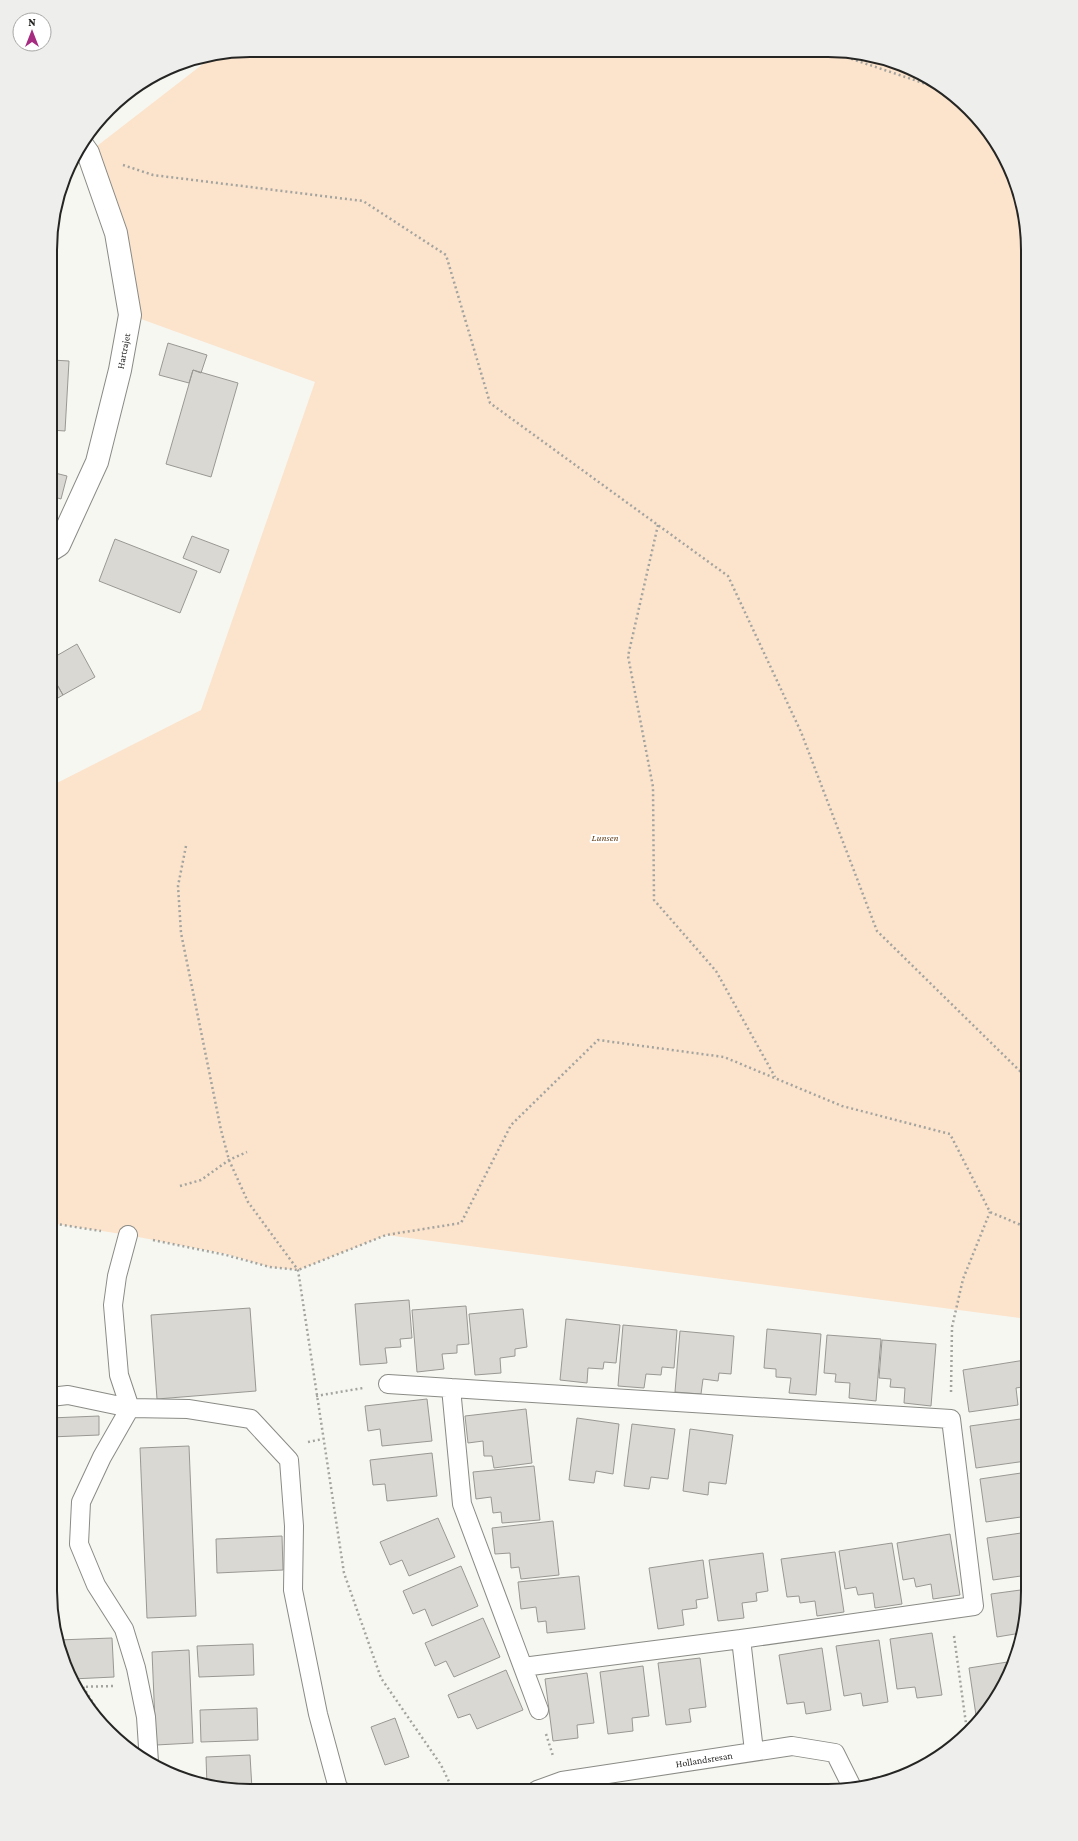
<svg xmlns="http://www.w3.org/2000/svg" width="1078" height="1841" viewBox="0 0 1078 1841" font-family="'Crimson Pro',serif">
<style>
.green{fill:#fce3cc}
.building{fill:#dad8d2;stroke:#9a9893}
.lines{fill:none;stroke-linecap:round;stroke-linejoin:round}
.lane-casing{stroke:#8a8b86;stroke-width:20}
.street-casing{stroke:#8a8b86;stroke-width:24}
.path{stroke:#a3a49f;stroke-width:2.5;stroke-dasharray:2 3;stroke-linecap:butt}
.lane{stroke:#fff;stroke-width:18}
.street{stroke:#fff;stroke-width:22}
.labels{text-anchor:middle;stroke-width:4;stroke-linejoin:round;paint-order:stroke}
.street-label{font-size:10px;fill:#252624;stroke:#fff}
.park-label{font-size:10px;font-style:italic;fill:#613d17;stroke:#fff}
.rim{fill:none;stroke:#252624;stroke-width:2}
</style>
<rect width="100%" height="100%" fill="#f6f7f1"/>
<path class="green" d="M250,50L867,54L916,71L960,99L994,139L1017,185L1028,250V1319L386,1235L298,1270L270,1267L226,1254L128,1235L50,1223L51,786L201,710L315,382L130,315L88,153L212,57Z"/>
<path class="building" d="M143,84L144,85L116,105L115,104L118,100Z
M168,343L207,355L201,373L193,370L189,383L159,375Z
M52,360L69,361L65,431L51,430Z
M193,370L238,383L211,477L166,464Z
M51,472L67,476L61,499L51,496Z
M192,536L229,550L220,573L183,558Z
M115,539L197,571L180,613L99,581Z
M77,644L95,677L63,695L51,674V659Z
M51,674L63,695L51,702Z
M409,1300L412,1338L400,1339L401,1347L385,1348L387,1363L360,1365L355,1304Z
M466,1306L469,1344L457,1345V1353L442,1354L444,1369L417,1372L412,1310Z
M250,1308L256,1391L157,1399L151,1315Z
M523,1309L527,1347L515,1349V1356L500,1358L501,1373L475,1375L469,1314Z
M566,1319L620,1325L616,1363L604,1362L603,1369L588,1368L587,1383L560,1380Z
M623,1325L677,1330L674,1368L662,1367L661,1375L646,1374L644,1388L618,1386Z
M767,1329L821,1334L816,1395L789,1393L791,1378L776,1377V1369L764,1368Z
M680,1331L734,1336L731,1374L719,1373L718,1381L703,1379L701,1394L675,1392Z
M827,1335L881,1339L876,1401L849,1398L850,1383L835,1382L836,1374L824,1373Z
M882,1340L936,1344L931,1406L904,1403L905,1388L890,1387L891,1379L879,1378Z
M1025,1360L1028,1386L1016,1388L1018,1405L969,1412L963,1370Z
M427,1399L432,1441L382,1446L380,1429L368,1431L365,1406Z
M526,1409L532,1463L494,1468L492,1456H484L483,1441L468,1443L465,1416Z
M99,1416V1435L50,1437V1418Z
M577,1418L619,1424L613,1474L596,1471L594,1483L569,1480Z
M1028,1418V1443L1023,1444L1026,1461L976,1468L970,1426Z
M632,1424L675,1429L668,1479L651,1477L649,1489L624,1486Z
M690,1429L733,1435L726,1484L709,1482L708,1495L683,1491Z
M189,1446L196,1616L147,1618L140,1448Z
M432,1453L437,1496L387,1501L385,1484L373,1485L370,1460Z
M534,1466L540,1520L502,1523L501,1512L493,1513L491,1497L476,1499L473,1472Z
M1028,1472V1516L986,1522L980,1479Z
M438,1518L455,1557L409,1576L402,1560L390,1565L380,1542Z
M553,1521L559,1575L521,1579L519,1567L511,1568L510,1553L495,1554L492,1528Z
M1028,1532V1575L993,1580L987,1538Z
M54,1534L58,1627H56L50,1591V1535Z
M950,1534L960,1595L933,1599L931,1584L916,1587L914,1578L903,1580L897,1543Z
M282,1536L283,1570L217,1573L216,1539Z
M892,1543L902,1604L875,1608L873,1593L858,1595L856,1587L845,1589L839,1551Z
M835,1552L844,1612L817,1616L815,1601L800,1603L799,1596L787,1597L781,1559Z
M763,1553L768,1591L756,1593L757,1601L742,1603L744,1618L718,1621L709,1560Z
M703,1560L708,1598L696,1600L697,1608L682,1610L684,1625L658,1629L649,1568Z
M461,1566L478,1606L432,1626L425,1609L413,1614L403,1591Z
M579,1576L585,1629L547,1633L546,1621L538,1622L536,1607L521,1609L518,1582Z
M1028,1589V1604L1021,1633L997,1637L991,1594Z
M483,1618L500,1657L454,1677L446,1661L435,1666L425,1643Z
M932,1633L942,1695L917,1698L915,1687L897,1689L890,1639Z
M112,1638L114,1677L72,1679L61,1656L58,1640Z
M879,1640L888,1702L863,1706L861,1693L844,1696L836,1646Z
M253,1644L254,1675L199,1677L197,1646Z
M822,1648L831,1710L806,1714L804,1702L787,1704L779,1655Z
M189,1650L193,1743L156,1745L152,1652Z
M700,1658L706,1707L689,1709L691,1722L666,1725L658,1663Z
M1014,1661L1013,1667L987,1713L977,1722L969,1668Z
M643,1666L649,1716L632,1718L633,1731L608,1734L600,1672Z
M506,1670L523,1710L477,1729L470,1714L458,1718L448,1695Z
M587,1673L594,1723L577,1725L578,1738L553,1741L545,1679Z
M257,1708L258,1740L201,1742L200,1710Z
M395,1718L409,1757L385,1765L371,1727Z
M250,1755L252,1789H223L207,1785L206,1757Z
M890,1775V1781L873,1784L872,1778Z"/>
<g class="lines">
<defs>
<path id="lane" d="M128,1235L117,1276L113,1305L119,1375L130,1408L102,1457L81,1502L79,1544L96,1585L124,1629L136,1668L146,1717L149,1762
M388,1384L451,1388
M50,1397L68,1395L130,1408L188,1409L251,1419L289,1460L294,1526L293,1590L318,1714L338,1788L341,1790
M523,1667L741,1639
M539,1710L462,1504L451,1388L951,1419L974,1606L741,1639L754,1751
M537,1790L562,1781L792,1746L835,1753L852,1787"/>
<path id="street" d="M51,550L59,545L97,462L120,370L130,315L116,233L88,153L83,146"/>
</defs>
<use href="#lane" class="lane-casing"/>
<use href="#street" class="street-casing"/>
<path class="path" d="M837,54L935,87L942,88
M123,165L153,175L363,201L446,255L490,403L728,576L801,732L877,931L1028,1079
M658,525L628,656L653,787L654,900L716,971L775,1077
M186,846L178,886L181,933L221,1130L229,1160L248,1202L298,1270L344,1573L381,1678L441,1765L453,1790
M180,1186L201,1180L229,1160L247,1152
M50,1223L101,1231
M153,1240L226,1255L270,1267L298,1270L386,1235L461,1223L511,1125L598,1040L724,1057L842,1106L950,1134L990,1212L1028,1228
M951,1392L952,1327L963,1279L990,1212
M316,1396L363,1388
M308,1442L323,1439
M954,1636L967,1731
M76,1687L113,1686
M83,1687L100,1714V1720
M546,1734L553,1756"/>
<use href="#lane" class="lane"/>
<use href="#street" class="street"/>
</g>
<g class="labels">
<g class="street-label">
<text transform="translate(123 351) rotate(-79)" y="4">Hartrajet</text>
<text transform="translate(704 1759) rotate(-9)" y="4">Hollandsresan</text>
</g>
<g class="park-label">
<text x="605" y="841">Lunsen</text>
</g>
</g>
<path d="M0 0H1078V1841H0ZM250 57H828A193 193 0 0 1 1021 250V1591A193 193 0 0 1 828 1784H250A193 193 0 0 1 57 1591V250A193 193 0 0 1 250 57Z" fill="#eeeeed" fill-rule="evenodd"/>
<path class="rim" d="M250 57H828A193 193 0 0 1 1021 250V1591A193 193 0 0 1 828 1784H250A193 193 0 0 1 57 1591V250A193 193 0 0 1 250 57Z"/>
<g transform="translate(32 32)"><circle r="19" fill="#ffffff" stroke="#a8a8a7"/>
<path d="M0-3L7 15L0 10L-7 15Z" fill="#a62c81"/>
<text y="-6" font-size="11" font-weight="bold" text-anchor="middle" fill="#252624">N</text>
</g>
</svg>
